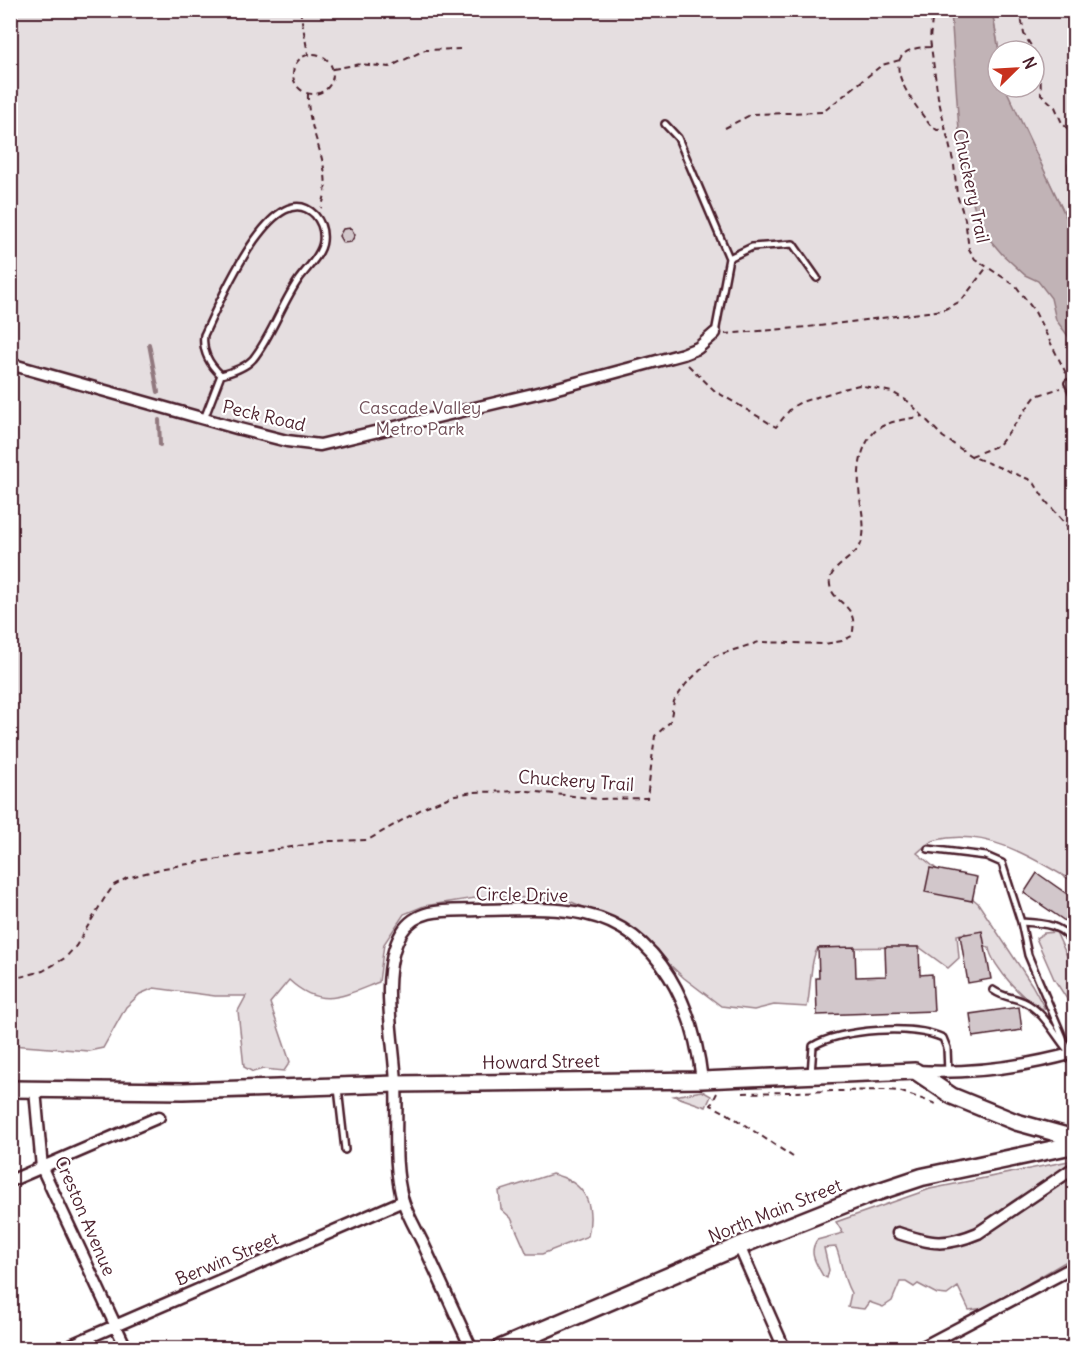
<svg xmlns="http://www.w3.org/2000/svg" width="1085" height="1359" viewBox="0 0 1085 1359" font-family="Delius,sans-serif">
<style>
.green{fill:#e5dee0;stroke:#987e86;stroke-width:1.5}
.water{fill:#c1b3b6;stroke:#91787e;stroke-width:1.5}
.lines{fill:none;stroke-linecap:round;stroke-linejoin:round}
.stream{stroke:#91787e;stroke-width:4}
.building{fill:#d2c7cb;stroke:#4a1f2b;stroke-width:1.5}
.service-casing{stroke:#4a1f2b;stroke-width:10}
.minor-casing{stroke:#4a1f2b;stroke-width:15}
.secondary-casing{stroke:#4a1f2b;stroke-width:20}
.primary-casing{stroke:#4a1f2b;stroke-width:21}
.path{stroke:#4a1f2b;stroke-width:2;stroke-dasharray:6 4.5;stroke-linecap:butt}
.service{stroke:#fff;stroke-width:5}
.minor{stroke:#fff;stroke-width:10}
.secondary{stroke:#fff;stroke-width:15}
.primary{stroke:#fff;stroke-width:16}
.labels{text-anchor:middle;stroke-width:4.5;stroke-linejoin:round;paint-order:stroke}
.street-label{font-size:18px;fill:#4a1f2b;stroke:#fff}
.park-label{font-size:18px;fill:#714f58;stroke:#fff}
</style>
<rect width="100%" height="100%" fill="#fff"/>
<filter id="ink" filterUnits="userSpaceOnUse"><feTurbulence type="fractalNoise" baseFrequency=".0167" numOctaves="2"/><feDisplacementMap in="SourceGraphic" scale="12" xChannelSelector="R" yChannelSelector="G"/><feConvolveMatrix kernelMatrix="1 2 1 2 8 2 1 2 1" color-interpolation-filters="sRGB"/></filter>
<g filter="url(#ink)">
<path class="green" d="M10,11H968L1074,320V882C1033,858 987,828 936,840C929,841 922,849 917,853L978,903L1032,985L1045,1009C1028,1007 991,965 989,948L965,933L957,935L959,958L948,968L919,947L818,948C810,958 811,991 807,1007L774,1005L754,1010L721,1006L684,978L630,927L567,900L488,896L424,906L404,914L384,944L379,982C343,996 321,1010 289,980L270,1003L290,1062L284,1071L263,1069L253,1072L244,1067L238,1011L246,996H215L154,988L140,994L126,1007L103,1048L89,1051L11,1045Z
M992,11H1074V234L1006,91L1005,87H1034V51H999Z
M1056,932L1074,971V1010L1054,979L1036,938L1044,933Z
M702,1091L711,1096L706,1107L674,1096Z
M1074,1160V1254L1072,1258L986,1308L969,1310L958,1287L947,1295L937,1294L918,1284L914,1287L906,1282H900L892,1301L883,1307L869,1302L864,1309L848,1307L851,1293C841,1275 843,1265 836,1247L824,1248L829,1270L827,1278L823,1276C816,1263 808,1253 817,1240L843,1233L836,1222L930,1189Z
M552,1174C585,1182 595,1203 588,1236L542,1254H527L511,1218L501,1209L499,1191Z"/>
<path class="water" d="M951,11H992L999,51L998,87H1005L1074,234V344L1056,320L1051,298L1038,281L1025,275L1002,254L980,228L961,160Z"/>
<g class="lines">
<path class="stream" d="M149,344L158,392
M159,420L160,445"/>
</g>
<path class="building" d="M351,228L355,235L351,242L343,243L339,236L343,229Z
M930,868L977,877L972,901L925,892Z
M1037,873L1074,899V907L1065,921L1024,893Z
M982,931L991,979L968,983L960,935Z
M855,947L856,977L886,976L885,947H919L920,975L932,974L934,1011L817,1015L816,978H819L818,948Z
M1019,1007L1022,1030L973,1037L970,1014Z"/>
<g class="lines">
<defs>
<path id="service" d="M665,124L678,138L729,258L715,333
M729,258L752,247L793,244L817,278
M1068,383L1074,396
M204,419L221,375C232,372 245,368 253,359C271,337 282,303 299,279C307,268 322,254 323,241C324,232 321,222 315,215C273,172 217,308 204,335C202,351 208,363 221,375
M928,849L986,856L1002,863L1021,922L1028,955L1070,1054
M1021,922C1043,923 1065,924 1074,947
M993,990C1006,999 1012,996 1024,1002C1042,1010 1054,1033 1066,1048
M811,1074L813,1046C840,1029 914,1024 943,1038L947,1048L948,1073
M338,1088L345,1150"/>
<path id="minor" d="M10,364L240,429L287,441L320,445L550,390L683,354L698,348L715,333
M915,1071C969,1074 1023,1067 1074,1053
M35,1090L42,1168L126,1348
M10,1181L159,1117
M898,1233C931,1244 945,1247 978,1233L1074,1168
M739,1246L784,1348
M64,1348L403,1201
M471,1348C456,1315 441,1283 426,1250C419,1234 408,1217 403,1201C392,1162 398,1123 396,1083C394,1039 378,972 402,932C418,906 451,911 477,910C512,910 550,906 585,914C662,931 694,1009 702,1080
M921,1348L1074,1267"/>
<path id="secondary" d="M10,1089L183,1091L396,1084L702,1080L915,1071L952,1096L1016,1122L1074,1138"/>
<path id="primary" d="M501,1348L739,1246L865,1196L922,1177L1074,1145"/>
</defs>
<use href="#service" class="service-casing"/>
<use href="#minor" class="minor-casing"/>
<use href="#secondary" class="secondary-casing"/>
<use href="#primary" class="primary-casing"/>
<path class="path" d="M300,10L308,54
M933,10L930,39L938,97L954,165L957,195L965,219L969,249L975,259L1016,286L1035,312L1067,375
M1020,10L1024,34L1034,51
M931,47C869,47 911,100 930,125L937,130L945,129
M1034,51L1040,65L1041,94L1055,107L1062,123L1071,132L1074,126
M293 74a20 20 0 1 1 40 0a20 20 0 1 1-40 0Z
M333,69L360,64L389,67L425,50L460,49
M308,94C306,133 337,169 321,208
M725,128L752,114L823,112L882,65L900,60
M1071,132L1068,175L1074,193
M725,334L819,326L943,310L961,301L987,267
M688,365L715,391L776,427L792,407L801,402L843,389L859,385L892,392L909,402L943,437L971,456L1033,481L1045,500L1074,534
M971,456L999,445L1036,396L1060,388
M10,976L20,977L43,971L65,958L76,946L104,899L114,885L127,878L164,868L285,848L330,841L368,840L427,806L455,795L473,792L528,791L599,799L647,798L655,736L670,722L674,701L686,684L715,656L759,642L825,644L842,641L852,636C860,603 833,605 830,585C827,568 853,559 860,546C866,533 863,519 861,505C857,481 856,445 879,428C892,420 909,419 923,416
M717,1093L711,1105L728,1114L793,1157
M743,1093L885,1090L899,1091L939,1105"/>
<use href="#service" class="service"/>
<use href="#minor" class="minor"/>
<use href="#secondary" class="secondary"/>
<use href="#primary" class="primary"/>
</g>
</g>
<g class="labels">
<g class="street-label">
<text transform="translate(971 186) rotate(78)" y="6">Chuckery Trail</text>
<text transform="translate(264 416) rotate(13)" y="6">Peck Road</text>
<text transform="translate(576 781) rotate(4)" y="6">Chuckery Trail</text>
<text transform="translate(522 895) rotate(1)" y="6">Circle Drive</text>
<text transform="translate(541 1062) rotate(-1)" y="6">Howard Street</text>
<text transform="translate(775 1211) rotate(-22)" y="6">North Main Street</text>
<text transform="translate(85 1216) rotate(67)" y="6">Creston Avenue</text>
<text transform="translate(227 1259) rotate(-23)" y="6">Berwin Street</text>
</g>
<g class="park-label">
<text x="420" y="414">Cascade Valley<tspan x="420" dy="21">Metro Park</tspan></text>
</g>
</g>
<rect width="1085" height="1359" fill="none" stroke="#fff" stroke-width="36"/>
<rect x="18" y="18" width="1049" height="1323" fill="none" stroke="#4a1f2b" stroke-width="2" filter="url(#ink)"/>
<g transform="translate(1016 69) rotate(66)"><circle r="28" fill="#ffffff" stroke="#b7a5aa" stroke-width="1.5"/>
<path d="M0-4.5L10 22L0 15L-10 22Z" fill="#c8321e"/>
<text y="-9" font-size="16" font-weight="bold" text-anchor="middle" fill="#4a1f2b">N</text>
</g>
</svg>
